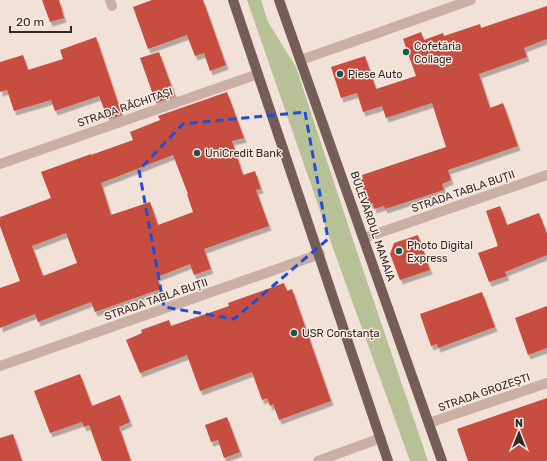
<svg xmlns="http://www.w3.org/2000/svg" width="547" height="461" viewBox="0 0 547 461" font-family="Rubik,sans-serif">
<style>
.green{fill:#b8c098}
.building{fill:#c74d3f;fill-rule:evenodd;filter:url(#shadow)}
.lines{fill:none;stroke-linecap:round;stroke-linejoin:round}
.minor{stroke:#c9afa4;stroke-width:10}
.major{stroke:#765c56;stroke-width:10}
.marked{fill:none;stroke:#1d4ed8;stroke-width:3;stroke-dasharray:8 5;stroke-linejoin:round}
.poi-dot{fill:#1b5551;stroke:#f9ece4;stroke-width:1.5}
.labels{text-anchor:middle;stroke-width:3;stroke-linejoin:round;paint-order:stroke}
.poi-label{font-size:11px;fill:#342826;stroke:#f9ece4;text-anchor:start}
.street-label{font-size:11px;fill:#342826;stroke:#f9ece4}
</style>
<defs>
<filter id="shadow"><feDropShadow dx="2.5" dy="4.5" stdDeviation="0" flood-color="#0004"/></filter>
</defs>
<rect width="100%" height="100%" fill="#f1e1d7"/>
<path class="green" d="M247,0H261L268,22L296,67L354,243L428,461H410L334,251Z"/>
<path class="building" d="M42,0H59L64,18L50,22Z
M152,0H203L226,65L210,71L204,53L195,56L187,35L148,49L133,7Z
M547,6V39L524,48L527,57L479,74L490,108L503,103L518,146L448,170L451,180L442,184L444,190L385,209L384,206L374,209L373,203L368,204L360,179H363L362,175L446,147L432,103L386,118L382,106L363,112L357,93L341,98L331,67L365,56L376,89L416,76L403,39L421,32L424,40L443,33L444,36L480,24L481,28Z
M96,37L122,115L108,119L99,96L55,111L51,100L14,111L7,90L0,92V62L23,55L28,70L63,59L60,50Z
M159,52L175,96L156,103L140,58Z
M227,92L244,138L232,141L243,175L255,171L261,189L256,190L269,226L204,249L211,269L194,275L190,264L157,277L161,289L95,312L91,302L38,322L35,314L0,328V288L20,281L0,226V217L51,198L41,172L91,154V155L133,140L130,132L160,120L158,116ZM173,155L188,194H187L193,212L158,225L150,202L111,215L101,183ZM66,233L77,263L43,276L32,246Z
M500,206L507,225L539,213L547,234V255L505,272L507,276L489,282L478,253L498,246L486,211Z
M418,235L430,270L400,280L390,254L394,243Z
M284,283L287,291L292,289L331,401L279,420L273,404L270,406L267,398L262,400L252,372L200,391L187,355L140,373L126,340L142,333L141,330L169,320L171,326L229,306L228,303Z
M482,292L495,327L438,348L437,344L431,346L420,314Z
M547,306V348L528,355L515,318Z
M80,374L92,406L120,395L130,422L119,427L131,461H102L89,425L84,427L82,422L50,433L34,391Z
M547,398V461H468L457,429Z
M227,417L240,452L224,458L218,440L211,442L205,425Z
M13,434L22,461H0V438Z"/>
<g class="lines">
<path class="minor" d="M110,0L112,6
M301,60L471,0
M0,164L258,74
M364,238L547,175
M0,366L320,254
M429,423L547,383
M318,461L381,438"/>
<path class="major" d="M233,0L388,461
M279,0L442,461"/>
</g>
<path class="marked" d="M305,112L328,239L234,319L164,307L139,170L183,124Z"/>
<g class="poi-dot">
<circle cx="406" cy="52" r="4"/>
<circle cx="340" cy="74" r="4"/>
<circle cx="197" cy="153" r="4"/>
<circle cx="399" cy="251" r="4"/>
<circle cx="294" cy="333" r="4"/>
</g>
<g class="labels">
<g class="poi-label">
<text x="414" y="50">Cofetăria<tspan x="414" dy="13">Collage</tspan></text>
<text x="348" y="78">Piese Auto</text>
<text x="205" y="157">UniCredit Bank</text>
<text x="407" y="249">Photo Digital<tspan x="407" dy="13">Express</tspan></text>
<text x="302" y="337">USR Constanța</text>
</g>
<g class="street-label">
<text transform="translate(125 107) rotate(-19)" y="4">STRADA RĂCHITAȘI</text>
<text transform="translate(463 191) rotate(-19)" y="4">STRADA TABLA BUȚII</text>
<text transform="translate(373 226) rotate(71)" y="4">BULEVARDUL MAMAIA</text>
<text transform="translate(156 299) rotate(-19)" y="4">STRADA TABLA BUȚII</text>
<text transform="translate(484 392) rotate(-19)" y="4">STRADA GROZEȘTI</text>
</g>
</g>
<g transform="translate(519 433)" stroke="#f9ece4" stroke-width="3" paint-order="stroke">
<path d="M0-3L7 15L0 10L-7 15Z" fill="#342826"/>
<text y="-6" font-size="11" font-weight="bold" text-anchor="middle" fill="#342826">N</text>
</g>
<path d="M10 26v6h61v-6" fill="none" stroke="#342826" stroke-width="2"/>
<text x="16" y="26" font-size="12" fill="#342826" stroke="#f9ece4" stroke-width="3" paint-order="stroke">20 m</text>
</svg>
